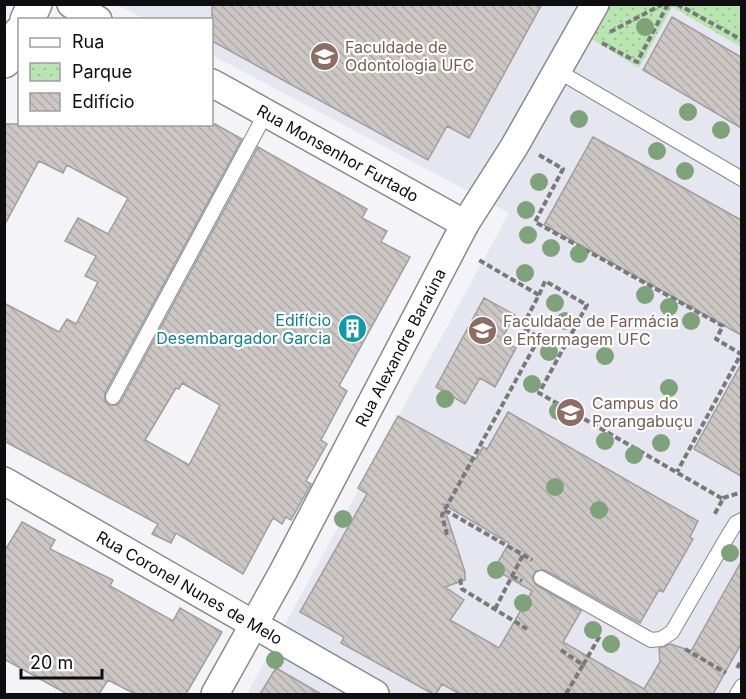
<svg xmlns="http://www.w3.org/2000/svg" width="746" height="699" viewBox="0 0 746 699" font-family="Inter,sans-serif">
<style>
.built{fill:#e6e6f1}
.park{fill:url(#park-dots)}
.building{fill:url(#building-back-hatch);stroke:#a29d9c;stroke-width:1.5;fill-rule:evenodd}
.lines{fill:none;stroke-linecap:round;stroke-linejoin:round}
.lane-casing{stroke:#898a8e;stroke-width:16}
.street-casing{stroke:#898a8e;stroke-width:30}
.secondary-casing{stroke:#898a8e;stroke-width:36}
.path{stroke:#79797c;stroke-width:4;stroke-dasharray:6 3;stroke-linecap:butt}
.lane{stroke:#fff;stroke-width:14}
.street{stroke:#fff;stroke-width:27}
.secondary{stroke:#fff;stroke-width:33}
.tree{fill:#7ea27a}
.labels{text-anchor:middle;stroke-width:4.5;stroke-linejoin:round;paint-order:stroke}
.education-label{font-size:16px;fill:#785e54;stroke:#fff;text-anchor:start}
.street-label{font-size:16px;fill:#0e0e10;stroke:#fff}
.culture-label{font-size:16px;fill:#0d838f;stroke:#fff;text-anchor:end}
</style>
<defs>
<pattern id="park-dots" width="8" height="8" patternUnits="userSpaceOnUse" patternTransform="scale(1.5)"><rect width="8" height="8" fill="#b9e5b1"/><path d="M2 2h.1M6 6h.1" fill="none" stroke="#9ec397" stroke-width="1.8" stroke-linecap="round"/></pattern>
<pattern id="building-back-hatch" width="6" height="6" patternUnits="userSpaceOnUse" patternTransform="scale(1.5)"><rect width="6" height="6" fill="#ccc7c5"/><path d="M-1 5l2 2M0 0l6 6M5-1l2 2" fill="none" stroke="#aeaaa8"/></pattern>
</defs>
<rect width="100%" height="100%" fill="#f3f3f8"/>
<path class="built" d="M117,5H741V694H247L509,213L212,55V20L145,19Z"/>
<path class="park" d="M609,5H741V47L672,7L639,68L590,38Z"/>
<path class="building" d="M212,4H542L469,138L447,126L428,160L212,41Z
M672,17L741,57V128L643,70Z
M4,124H215L242,139L105,393V401L109,405H117L121,401L258,147L367,209L362,218L387,231L381,242L410,257L339,386L347,391L321,440L327,444L306,481L311,484L291,520L286,517L282,524L273,518L243,574L176,533L171,543L152,534L158,524L4,441V303L59,332L67,319L76,324L98,282L85,276L96,256L65,241L78,218L108,234L128,198L67,165L63,173L39,161L4,226ZM182,383L220,405L189,465L145,440L176,388L179,389Z
M593,137L741,220V335L544,225Z
M484,298L515,315L501,340L516,348L495,387L480,378L465,404L436,387Z
M741,364V476L694,449Z
M508,412L698,521L690,537L693,539L663,592L659,590L640,623L545,570L536,571L532,578L536,585L581,611L563,642L644,689L660,662L659,648L671,644L691,651L741,562V644L713,694H460L442,684L436,694H433L341,643L344,637L300,612L367,494L358,488L398,416L476,459L483,447L487,449ZM443,504L509,543L494,569L532,591L499,648L450,620L464,600L445,587L465,580V572Z
M22,522L55,540L50,549L113,580L110,586L173,621L180,608L222,632L186,694H135L108,680L99,694H67L4,659V552Z
M276,668L321,694H260Z"/>
<g class="lines">
<defs>
<path id="lane" d="M558,71L742,179
M113,397L266,113
M541,578L651,640L661,639L672,632L729,534L736,523L742,520
M737,694L742,686"/>
<g id="street">
<path d="M71,4L98,20"/>
<path id="s1" d="M212,83L465,224"/>
<path id="s2" d="M4,481L375,694"/>
<path id="s3" d="M215,694L283,572L465,224L514,147L595,4"/>
</g>
<path id="secondary" d="M27,20L35,4
M4,61L20,33"/>
</defs>
<use href="#lane" class="lane-casing"/>
<use href="#street" class="street-casing"/>
<use href="#secondary" class="secondary-casing"/>
<path class="path" d="M677,4L742,40
M610,32L663,4
M602,43L637,62L668,4
M539,155L563,169L535,222L723,326L716,339L741,354L677,472
M539,295L545,281L587,305L539,393L723,499L714,515
M723,498L742,492
M445,510L532,560
M447,535L442,515L539,338L522,327L539,295L477,259
M512,576L522,581
M460,579L462,589L527,629
M495,609L523,555
M685,649L726,673
M561,650L583,665L566,694
M583,665L601,634
M737,668L742,660"/>
<use href="#lane" class="lane"/>
<use href="#street" class="street"/>
<use href="#secondary" class="secondary"/>
</g>
<g class="tree">
<circle cx="645" cy="27" r="9"/>
<circle cx="688" cy="112" r="9"/>
<circle cx="579" cy="119" r="9"/>
<circle cx="721" cy="130" r="9"/>
<circle cx="657" cy="151" r="9"/>
<circle cx="685" cy="171" r="9"/>
<circle cx="539" cy="182" r="9"/>
<circle cx="526" cy="210" r="9"/>
<circle cx="528" cy="235" r="9"/>
<circle cx="551" cy="248" r="9"/>
<circle cx="579" cy="254" r="9"/>
<circle cx="525" cy="273" r="9"/>
<circle cx="645" cy="295" r="9"/>
<circle cx="555" cy="303" r="9"/>
<circle cx="669" cy="307" r="9"/>
<circle cx="565" cy="321" r="9"/>
<circle cx="691" cy="321" r="9"/>
<circle cx="549" cy="352" r="9"/>
<circle cx="605" cy="356" r="9"/>
<circle cx="532" cy="384" r="9"/>
<circle cx="669" cy="388" r="9"/>
<circle cx="445" cy="399" r="9"/>
<circle cx="558" cy="411" r="9"/>
<circle cx="605" cy="441" r="9"/>
<circle cx="661" cy="443" r="9"/>
<circle cx="634" cy="455" r="9"/>
<circle cx="555" cy="487" r="9"/>
<circle cx="599" cy="510" r="9"/>
<circle cx="343" cy="519" r="9"/>
<circle cx="730" cy="553" r="9"/>
<circle cx="496" cy="570" r="9"/>
<circle cx="523" cy="603" r="9"/>
<circle cx="593" cy="630" r="9"/>
<circle cx="611" cy="644" r="9"/>
<circle cx="275" cy="660" r="9"/>
</g>
<defs>
<symbol id="university-disc" viewBox="-11 -11 22 22"><circle r="9.5" fill="#8d6e63" stroke="#fff"/><path d="M0-5L7-2L0 1L-7-2ZM-4 1L0 2.5L4 1V4Q0 6-4 4Z" fill="#fff"/></symbol>
<symbol id="building-disc" viewBox="-11 -11 22 22"><circle r="9.5" fill="#0f9aa8" stroke="#fff"/><path d="M-4-6H4V6H1V3H-1V6H-4ZM-2.5-4.3h1.7v1.8h-1.7ZM.8-4.3h1.7v1.8H.8ZM-2.5-1h1.7V.8h-1.7ZM.8-1h1.7V.8H.8Z" fill="#fff"/></symbol>
</defs>
<g fill-rule="evenodd">
<use href="#university-disc" x="308" y="40" width="33" height="33"/>
<use href="#building-disc" x="336" y="312" width="33" height="33"/>
<use href="#university-disc" x="466" y="314" width="33" height="33"/>
<use href="#university-disc" x="554" y="396" width="33" height="33"/>
</g>
<g class="labels">
<g class="education-label">
<text x="345" y="53">Faculdade de<tspan x="345" dy="18">Odontologia UFC</tspan></text>
<text x="503" y="327">Faculdade de Farmácia<tspan x="503" dy="18">e Enfermagem UFC</tspan></text>
<text x="592" y="409">Campus do<tspan x="592" dy="18">Porangabuçu</tspan></text>
</g>
<g class="street-label">
<text dy="6" stroke="none"><textPath href="#s1" startOffset="144">Rua Monsenhor Furtado</textPath></text>
<text dy="6" stroke="none"><textPath href="#s3" startOffset="393">Rua Alexandre Baraúna</textPath></text>
<text dy="6" stroke="none"><textPath href="#s2" startOffset="214">Rua Coronel Nunes de Melo</textPath></text>
</g>
<g class="culture-label">
<text x="331" y="326">Edifício<tspan x="331" dy="18">Desembargador Garcia</tspan></text>
</g>
</g>
<rect width="746" height="699" fill="none" stroke="#0e0e10" stroke-width="12"/>
<rect x="18" y="18" width="195" height="108" fill="#ffffff" stroke="#9f9f9f" stroke-width="1.5"/>
<rect x="30" y="38" width="30" height="9" fill="#ffffff" stroke="#9f9f9f" stroke-width="1.5"/>
<text x="72" y="48" font-size="18" fill="#0e0e10">Rua</text>
<rect x="30" y="63" width="30" height="18" fill="url(#park-dots)" stroke="#9f9f9f" stroke-width="1.5"/>
<text x="72" y="78" font-size="18" fill="#0e0e10">Parque</text>
<rect x="30" y="93" width="30" height="18" fill="url(#building-back-hatch)" stroke="#9f9f9f" stroke-width="1.5"/>
<text x="72" y="108" font-size="18" fill="#0e0e10">Edifício</text>
<path d="M21 669v9h81v-9" fill="none" stroke="#0e0e10" stroke-width="3"/>
<text x="30" y="669" font-size="18" fill="#0e0e10" stroke="#ffffff" stroke-width="4.5" paint-order="stroke">20 m</text>
</svg>
